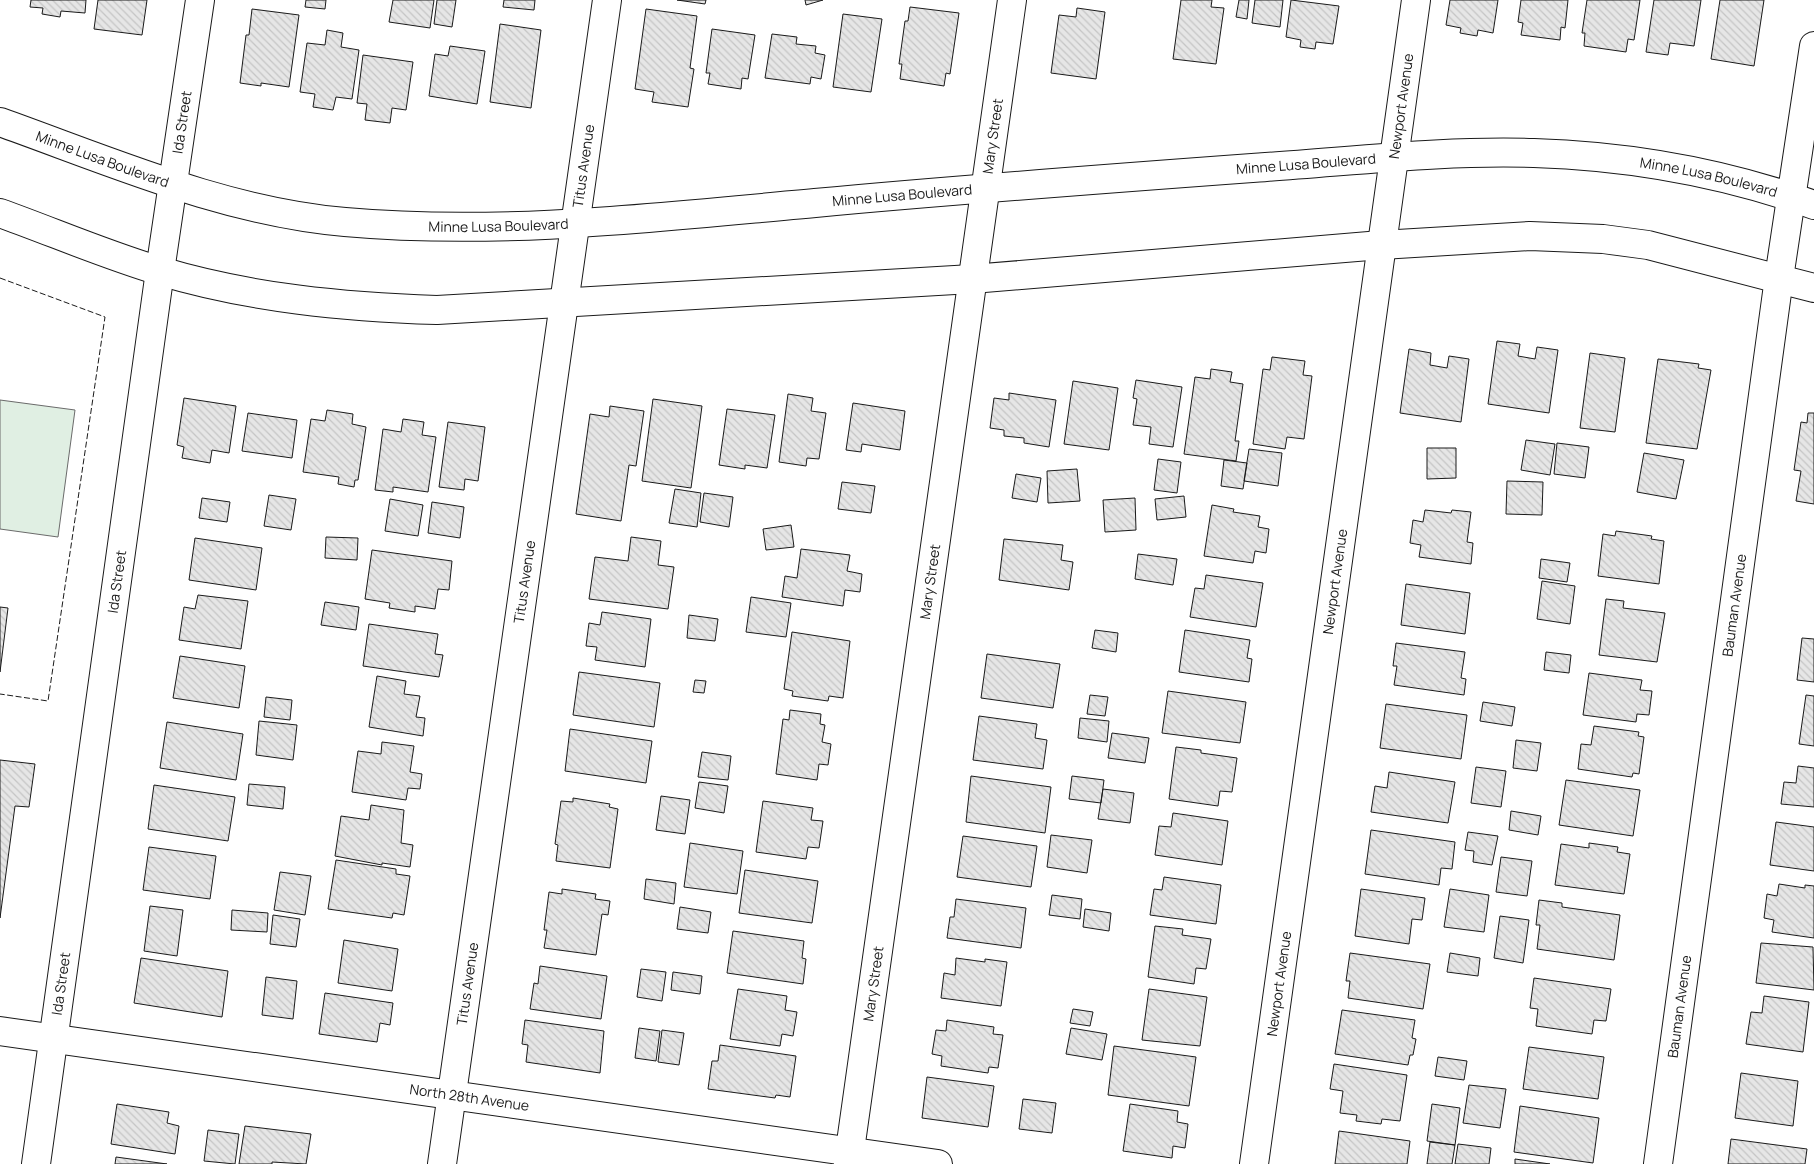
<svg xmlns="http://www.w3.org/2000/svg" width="1814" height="1164" viewBox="0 0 1814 1164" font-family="Manrope,sans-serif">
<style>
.garden{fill:#e0efe3;stroke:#6a6a6a}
.building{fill:url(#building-back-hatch);stroke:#1a1a1a}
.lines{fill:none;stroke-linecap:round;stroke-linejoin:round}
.minor-casing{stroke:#1a1a1a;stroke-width:30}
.minor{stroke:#fff;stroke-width:28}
.fence{stroke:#1a1a1a;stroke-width:1;stroke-dasharray:6 2.5;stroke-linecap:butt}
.labels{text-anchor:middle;stroke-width:4;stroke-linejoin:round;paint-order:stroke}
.street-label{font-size:14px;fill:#1a1a1a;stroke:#fff}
</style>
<defs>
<pattern id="building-back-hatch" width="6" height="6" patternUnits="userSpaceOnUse" patternTransform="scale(1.25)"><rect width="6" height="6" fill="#e6e6e6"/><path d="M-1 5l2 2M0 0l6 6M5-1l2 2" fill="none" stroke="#c5c5c5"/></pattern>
</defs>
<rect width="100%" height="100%" fill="#fff"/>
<path class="garden" d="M0,400L75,410L58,537L0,529Z"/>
<path class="building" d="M31,0H86L85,13L61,11L60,17L42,14L43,8L30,7Z
M98,0H147L142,35L94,29Z
M306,0H326L325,9L305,7Z
M393,0H434L430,28L389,22Z
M437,0H456L452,27L434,24Z
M504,0H535L534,10L503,7Z
M677,0H706L705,4Z
M805,0H823L806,5Z
M1181,0H1212L1211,7L1224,8L1216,64L1173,59Z
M1239,0H1249L1247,19L1236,17Z
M1255,0H1283L1280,27L1252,23Z
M1291,0L1339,6L1333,44L1316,42L1315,49L1300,47L1301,40L1286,37Z
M1450,0H1498L1493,33L1478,30L1477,36L1460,33L1461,28L1446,25Z
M1521,0H1568L1565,28L1561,27L1560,40L1521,35L1523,23L1518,22Z
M1587,0H1640L1634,40L1628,39L1626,52L1584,46L1585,33H1582Z
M1654,0H1701L1694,46L1670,43L1668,55L1646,52Z
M1720,0H1764L1754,66L1711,59Z
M910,7L959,13L950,74L946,73L944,86L900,79L902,64H899L905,21H908Z
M1077,8L1105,12L1096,79L1051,73L1059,15L1076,17Z
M252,9L299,15L289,87L261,83V86L240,83L246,35H249Z
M646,9L697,16L690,68L694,69L688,107L652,102L654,92L635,89Z
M843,14L882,19L871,92L833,87Z
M500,24L541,30L531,108L490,102Z
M712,29L755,35L748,79L742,78L741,89L708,84L710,73H706Z
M327,30L343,33L341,47L359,50L352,99L336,97L333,110L313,107L315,94L300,92L307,43L325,45Z
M772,34L797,37L796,44L816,46L815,53L825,55L821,79L811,77L810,84L765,78Z
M450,46L485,51L477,104L429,96L435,54L448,56Z
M363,55L413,62L406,110L392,108L390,123L365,120L367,104L357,103Z
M1497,341L1520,344L1518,356L1535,359L1537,347L1558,350L1549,413L1488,404Z
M1409,349L1431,353L1430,365L1447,368L1449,356L1469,359L1461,422L1400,413Z
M1590,353L1625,358L1615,432L1580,428Z
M1272,357L1305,361L1303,375L1312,376L1304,439L1287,437L1285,449L1253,444L1263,369L1270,370Z
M1658,359L1699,364L1698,368L1711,370L1697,449L1646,443Z
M1211,369L1232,372L1230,382L1243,384L1235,441H1239L1236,461L1184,454L1195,377L1210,379Z
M1136,380L1182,387L1173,447L1149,444L1151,427L1133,425L1137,399L1133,398Z
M1073,381L1118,388L1109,450L1064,444Z
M1009,393L1056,400L1049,447L1024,443V438L1004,436V430L990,428L994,398L1009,400Z
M788,394L813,398L811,411L826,413L819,459L807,458L806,466L779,462Z
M184,398L236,406L229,453L212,450L210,463L182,458L184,447L177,445Z
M653,399L702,406L691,488L642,481Z
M853,403L905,411L900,450L862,444L861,452L846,450Z
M610,406L644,411L636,466L629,465L621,521L576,514L590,414L609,417Z
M727,409L775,415L767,468L745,465V469L719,465Z
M327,410L353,414L352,424L366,427L358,480H355L354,487L338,484L339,477L303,472L311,419L325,421Z
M248,413L297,420L292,458L242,451Z
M1808,413H1814V504L1796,501L1801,471L1794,470L1801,422L1807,423Z
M403,419L424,422L422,435L436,437L428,492L393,487V492L375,490L383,429L401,432Z
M448,422L485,427L478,481L465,479L464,490L439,487Z
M1526,440L1555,444L1550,475L1521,470Z
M1557,443L1589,447L1585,478L1554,474Z
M1427,448H1456V478L1427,479Z
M1249,449L1282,453L1278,486L1244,481Z
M1644,453L1684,460L1676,499L1637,492Z
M1158,459L1181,462L1177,493L1154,490Z
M1224,460L1247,463L1243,489L1221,486Z
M1077,469L1080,501L1048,503L1047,471Z
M1016,474L1041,478L1037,502L1012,498Z
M1507,481L1543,482L1542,515L1506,514Z
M842,482L875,486L871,513L838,509Z
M675,489L701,493L697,527L669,523Z
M704,493L733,497L729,527L700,522Z
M269,495L296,499L291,530L264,526Z
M1184,496L1186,517L1157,520L1155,499Z
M202,498L230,502L227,522L199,518Z
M1135,498L1136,530L1105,532L1103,500Z
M390,499L423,505L418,536L385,531Z
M432,502L464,507L460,538L428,533Z
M1212,505L1234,509L1233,512L1260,516L1258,527L1269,529L1266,553L1255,551L1253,563L1204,556Z
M1425,510L1451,513L1452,510L1471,512L1467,542L1473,543L1471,564L1419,557L1421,545L1410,543L1413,520L1423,522Z
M791,525L794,547L766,550L763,529Z
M1616,531L1652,536L1651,539L1664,541L1659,584L1598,576L1603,534L1615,536Z
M326,537L358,538L357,560L325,558Z
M631,537L661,541L658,565L674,567L668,609L589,599L595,557L628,561Z
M195,538L262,548L256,590L189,580Z
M1004,539L1063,545L1061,560L1073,562L1069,590L999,580Z
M801,549L850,555L847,571L862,574L860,592L845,590L843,606L782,597L785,576L797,578Z
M372,550L452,561L449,590L438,589L435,609L415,606V612L389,608L390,603L365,599Z
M1138,554L1177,559L1173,585L1135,579Z
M1541,559L1570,563L1567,582L1539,578Z
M1206,575L1263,583L1256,627L1190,617L1195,588L1204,589Z
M1542,581L1575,586L1570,624L1537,619Z
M1406,584L1470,593L1465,634L1401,625Z
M198,595L248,601L241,649L179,640L184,607L195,609Z
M751,597L791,603L786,637L746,632Z
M1606,599L1624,601L1623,608L1665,613L1657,662L1599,655Z
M325,602L359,607L356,630L321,625Z
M0,607L8,608L0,672Z
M602,612L651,619L645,667L595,660L597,647L586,646L589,623L600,625Z
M689,615L718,619L715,641L687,638Z
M369,624L438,634L435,654L443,655L439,677L363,666Z
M1095,630L1118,633L1116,652L1092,648Z
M1185,630L1250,640L1247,658L1252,659L1249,682L1179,672Z
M792,632L850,641L843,698L829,696L828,701L792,696L793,691L784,689Z
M1802,638L1814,639V682L1797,680Z
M1396,643L1465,652L1461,678L1466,679L1464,695L1394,685L1397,666H1393Z
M1546,652L1571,655L1569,673L1544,670Z
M987,654L1060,664L1053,708L981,698Z
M180,656L245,666L239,708L173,698Z
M579,672L660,683L654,727L573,715Z
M1589,673L1642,680L1640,690L1652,691L1649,715L1637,714L1636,722L1583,715Z
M377,676L406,681L404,694L420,696L416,717L425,718L423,736L369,727Z
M695,680L706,681L704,693L693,692Z
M1168,691L1246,702L1240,743L1162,733Z
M1090,695L1108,697L1105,716L1087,714Z
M1806,695L1814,696V746L1799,744Z
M266,697L292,700L290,720L264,717Z
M1483,702L1515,707L1512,726L1480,721Z
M1386,704L1467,715L1461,759L1380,748Z
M790,710L821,714L820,724L825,725L822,742L831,744L828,765L819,764L817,780L776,774L783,719L789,720Z
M979,716L1037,724L1035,738L1047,740L1043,769L973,760Z
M1080,718L1109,721L1107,742L1078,738Z
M259,721L297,725L293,760L256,755Z
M167,722L243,734L236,780L160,768Z
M1594,726L1639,732L1638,736L1644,737L1639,774L1633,773L1632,777L1578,769L1581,744L1591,745Z
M570,729L652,741L646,783L565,771Z
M1112,733L1149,738L1145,763L1108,758Z
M1516,740L1541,743L1537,771L1513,768Z
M382,742L414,746L410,772L422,774L420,789L408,788L406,800L352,792L358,751L381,754Z
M1176,747L1201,750V753L1237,758L1232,792L1220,791L1218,806L1169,799Z
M702,752L731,756L728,780L698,777Z
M0,760L35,764L29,807L15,806L0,918Z
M1798,766L1814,768V807L1781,804L1784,782L1796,783Z
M1476,767L1506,771L1501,807L1471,803Z
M1389,772L1455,782L1448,823L1371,812L1375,786L1387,788Z
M971,776L1051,787L1045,833L966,822Z
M1072,776L1104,780L1101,803L1069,799Z
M1566,780L1640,790L1633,836L1559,825Z
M699,782L728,786L724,813L695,808Z
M249,784L285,787L283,809L247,805Z
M154,785L235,797L228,841L148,829Z
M1103,789L1134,793L1130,823L1098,819Z
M661,796L690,800L685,834L656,830Z
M573,798L610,804L609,807L618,809L610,868L556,861L558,845L555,844L561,801L573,802Z
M763,801L813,808L811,820L823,821L819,848L808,847L806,859L756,852Z
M371,805L404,810L401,843L413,845L410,867L382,863V865L335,856L341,816L369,820Z
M1511,811L1541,816L1538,835L1509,830Z
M1173,813L1228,821L1222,865L1155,855L1159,826L1171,827Z
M1776,822L1814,827V871L1770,865Z
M1371,830L1455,842L1452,869L1441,868L1439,885L1365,874Z
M1468,832L1498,836L1492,865L1473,862L1474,851L1465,850Z
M1051,835L1092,840L1087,873L1047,867Z
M963,836L1037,846L1031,887L957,877Z
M690,843L743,851L737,894L684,887Z
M1589,843L1618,847L1617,852L1630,854L1624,894L1555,885L1561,844L1589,848Z
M149,847L216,856L210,899L143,890Z
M1501,857L1532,861L1527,896L1496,892Z
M336,860L396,869V874L410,876L404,915L393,913L392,918L328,909Z
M745,870L818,881L812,923L739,913Z
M280,872L311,876L305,915L274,910Z
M1164,877L1221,885L1216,924L1150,915L1154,889L1162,890Z
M646,879L676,883L674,904L644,899Z
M1779,884L1805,888V885L1814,886V938L1772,932L1774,920L1764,918L1767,894L1777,896Z
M562,889L596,894L595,899L610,901L608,915L602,914L596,955L544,948L547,930H544L549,892L562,894Z
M1361,889L1425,898L1422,920L1412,919L1409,944L1355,936Z
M1450,889L1489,895L1484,932L1444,927Z
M1052,895L1082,899L1080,919L1049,915Z
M956,899L1026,908L1021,948L947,938L950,917H954Z
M1539,900L1562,903V907L1620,915L1614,960L1537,949L1540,925H1536Z
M150,906L183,910L177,956L144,951Z
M680,907L711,912L708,933L677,929Z
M1085,909L1111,913L1109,931L1083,927Z
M232,910L268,913L267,932L231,930Z
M273,915L300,919L296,947L270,944Z
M1500,916L1529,920L1523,963L1494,958Z
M1155,926L1183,929L1182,935L1211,939L1206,969L1196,968L1194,984L1148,977Z
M733,931L804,941L802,958L806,959L803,984L727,973Z
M344,940L398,949L392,991L338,983Z
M1761,943L1813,947L1814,990L1756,983Z
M1350,953L1430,964L1423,1009L1348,998L1350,981H1346Z
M1450,953L1480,958L1478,976L1447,972Z
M141,958L228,971L222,1017L134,1003Z
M956,958L985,962V959L1007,962L1001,1006L941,998L944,973L955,975Z
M540,966L607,976L601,1019L530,1009L534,983L538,984Z
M641,969L666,972L662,1001L637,997Z
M673,972L702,976L700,994L671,990Z
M266,977L297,981L293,1019L262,1015Z
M1534,978L1611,989L1606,1021L1594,1020L1592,1034L1536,1026L1538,1009L1530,1008Z
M738,989L787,996L785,1010L797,1012L793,1036L782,1034L780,1046L730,1039Z
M1149,989L1207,997L1200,1046L1142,1040Z
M325,993L393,1003L390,1025L380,1023L377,1042L319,1034Z
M1764,996L1809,1002L1803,1052L1746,1044L1751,1012L1762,1013Z
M1073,1009L1093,1012L1090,1026L1070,1023Z
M1342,1010L1415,1020L1412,1038L1416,1039L1413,1055H1410L1408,1065L1335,1054Z
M525,1020L604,1031L600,1073L526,1062L528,1045L522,1044Z
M947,1020L994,1027L993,1034L1003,1035L998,1068L989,1067L988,1073L941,1066L942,1056L932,1054L936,1030L946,1031Z
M639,1028L660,1031L656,1061L635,1058Z
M1071,1028L1107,1034L1102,1060L1066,1054Z
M662,1030L684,1033L679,1065L658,1062Z
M720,1045L796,1056L790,1097L776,1095L775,1098L708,1089L712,1061H718Z
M1114,1046L1196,1057L1189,1106L1108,1095Z
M1529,1047L1604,1057L1598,1099L1523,1089Z
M1438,1057L1467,1061L1464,1080L1435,1076Z
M1334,1064L1407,1075L1400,1121L1382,1119L1381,1124L1356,1121L1357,1115L1340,1113L1343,1091L1330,1089Z
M1741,1073L1798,1081L1793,1126L1735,1118Z
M927,1077L994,1086L988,1127L922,1118Z
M1469,1085L1506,1089L1500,1128L1463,1123Z
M1023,1099L1056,1103L1052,1133L1019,1129Z
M117,1104L169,1112L167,1123L179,1126L175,1154L111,1144Z
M1130,1104L1178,1111L1177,1122L1188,1124L1185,1148L1173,1146L1172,1158L1123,1151Z
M1432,1104L1460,1108L1455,1145L1427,1141Z
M1520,1106L1599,1118L1593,1163L1514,1152Z
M245,1126L311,1134L306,1164L272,1162V1164H239Z
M208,1130L239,1134L235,1164L204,1161Z
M1339,1131L1410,1141L1407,1164H1335Z
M1731,1139L1807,1149L1805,1164H1728Z
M1430,1142L1455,1145L1452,1164H1427Z
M1458,1144L1491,1148L1489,1164H1455Z
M116,1157L167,1164H115Z
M1515,1159L1550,1164H1515Z"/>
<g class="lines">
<defs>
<g id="minor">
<path id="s1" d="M0,122C112,162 226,212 345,222C502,236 659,217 815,203C965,189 1116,178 1266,167C1355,161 1445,150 1534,153C1628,156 1725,173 1814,205"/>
<path d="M0,213C53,232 106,255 160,271C250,298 344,307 437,310L972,279L1381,245L1530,236L1603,239L1648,245L1814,288"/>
<path id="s2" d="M0,1031L938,1164"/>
<path id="s3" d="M36,1164L160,271L200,0"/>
<path id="s4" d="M442,1164L607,0"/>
<path id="s5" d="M848,1164L1012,0"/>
<path id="s6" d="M1254,1164L1416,0"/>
<path id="s7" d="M1658,1164L1779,278L1814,46"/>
</g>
</defs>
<use href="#minor" class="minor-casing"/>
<use href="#minor" class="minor"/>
<path class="fence" d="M0,278L105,317L48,701L0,694"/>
</g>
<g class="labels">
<g class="street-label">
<text dy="5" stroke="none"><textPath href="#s6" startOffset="1068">Newport Avenue</textPath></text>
<text dy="5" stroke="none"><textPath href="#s3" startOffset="1052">Ida Street</textPath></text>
<text dy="5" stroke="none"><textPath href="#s5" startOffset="1038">Mary Street</textPath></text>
<text dy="5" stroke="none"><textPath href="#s1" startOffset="109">Minne Lusa Boulevard</textPath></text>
<text dy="5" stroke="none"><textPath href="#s1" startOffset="1324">Minne Lusa Boulevard</textPath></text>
<text dy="5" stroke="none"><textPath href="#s4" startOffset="1008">Titus Avenue</textPath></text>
<text dy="5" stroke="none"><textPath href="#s1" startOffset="1729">Minne Lusa Boulevard</textPath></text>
<text dy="5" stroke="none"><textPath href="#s1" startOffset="919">Minne Lusa Boulevard</textPath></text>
<text dy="5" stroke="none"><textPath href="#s1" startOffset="514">Minne Lusa Boulevard</textPath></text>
<text dy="5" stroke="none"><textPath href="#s3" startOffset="588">Ida Street</textPath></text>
<text dy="5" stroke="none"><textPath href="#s4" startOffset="588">Titus Avenue</textPath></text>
<text dy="5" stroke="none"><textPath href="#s5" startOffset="588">Mary Street</textPath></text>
<text dy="5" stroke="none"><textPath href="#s6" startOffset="588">Newport Avenue</textPath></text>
<text dy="5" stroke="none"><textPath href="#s7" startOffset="564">Bauman Avenue</textPath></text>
<text dy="5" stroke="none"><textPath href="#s3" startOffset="182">Ida Street</textPath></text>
<text dy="5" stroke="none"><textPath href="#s4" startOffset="182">Titus Avenue</textPath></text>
<text dy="5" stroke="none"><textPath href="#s5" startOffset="182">Mary Street</textPath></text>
<text dy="5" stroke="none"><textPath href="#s6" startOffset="182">Newport Avenue</textPath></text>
<text dy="5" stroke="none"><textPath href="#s7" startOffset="159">Bauman Avenue</textPath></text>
<text dy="5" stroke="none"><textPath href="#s2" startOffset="474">North 28th Avenue</textPath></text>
</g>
</g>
</svg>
